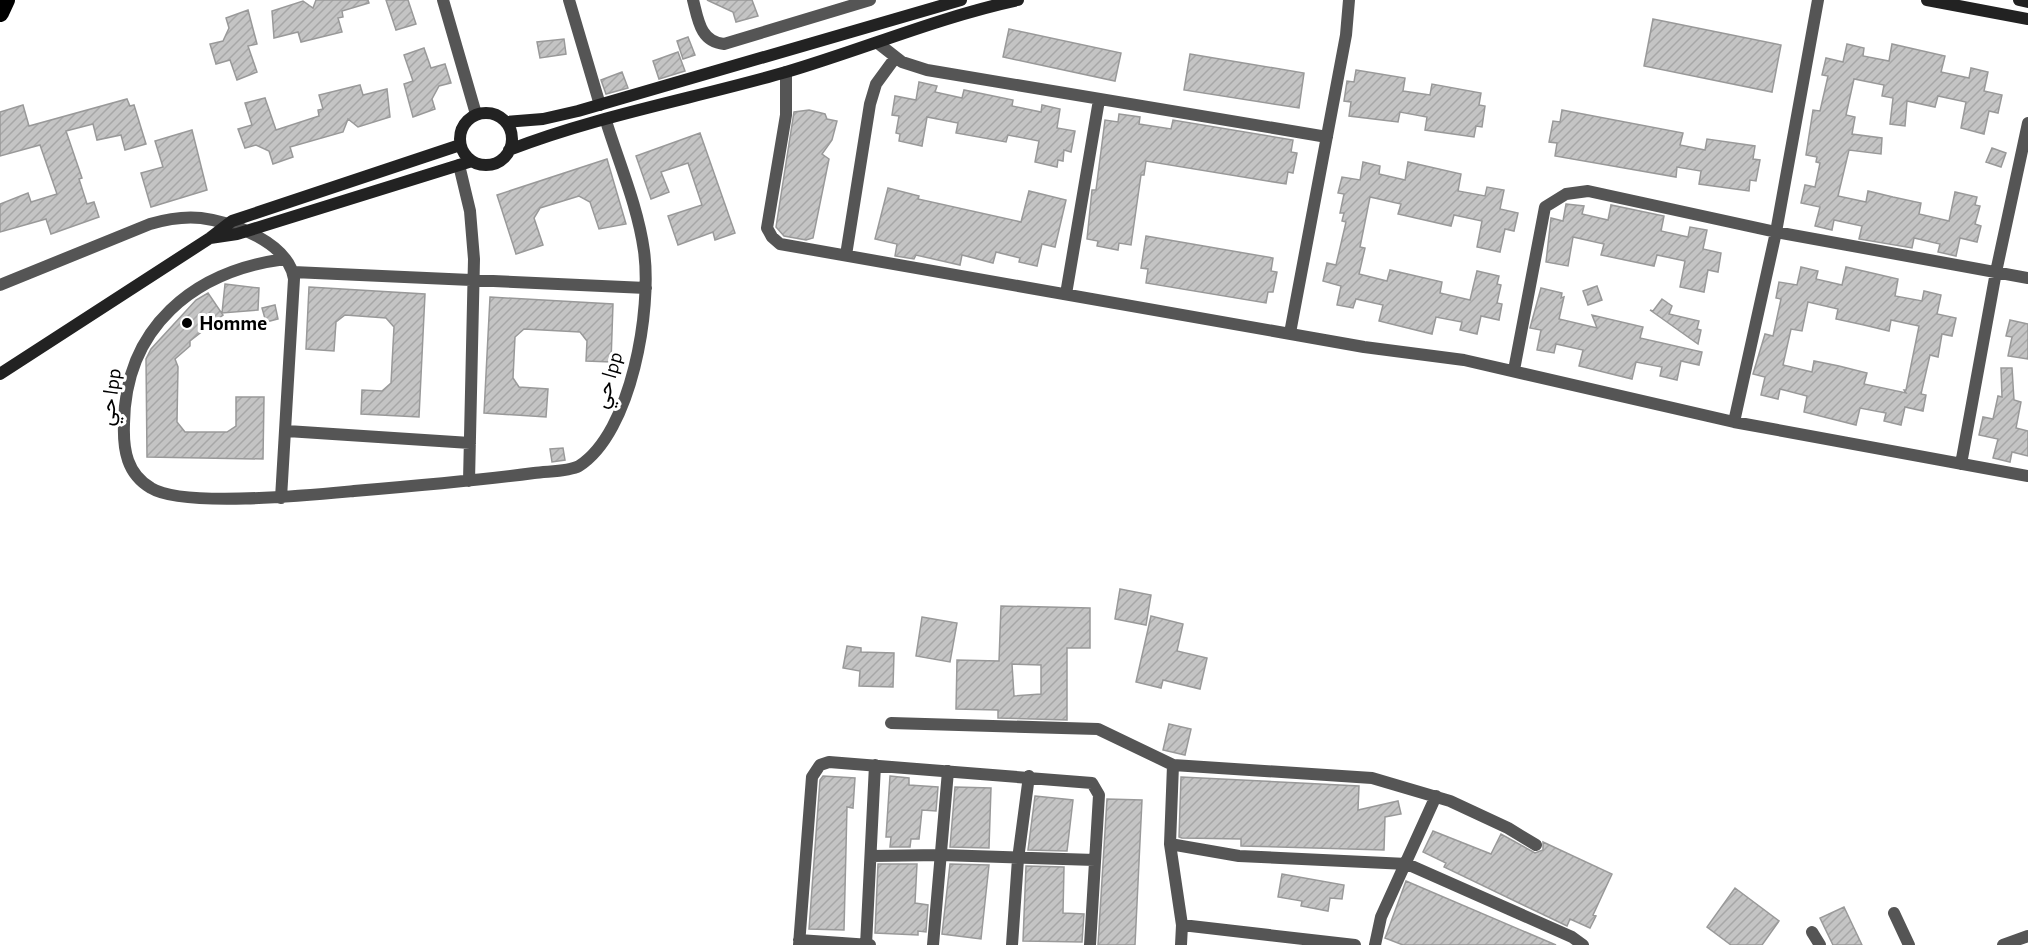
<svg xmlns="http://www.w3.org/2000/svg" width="2028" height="945" viewBox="0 0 2028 945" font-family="'Alegreya Sans',Vazirmatn,sans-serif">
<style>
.building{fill:url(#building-hatch);stroke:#999;stroke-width:1.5;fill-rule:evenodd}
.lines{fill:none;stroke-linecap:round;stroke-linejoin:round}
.street{stroke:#555;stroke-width:12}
.secondary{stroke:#222;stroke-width:12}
.highway{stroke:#000;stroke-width:18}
.poi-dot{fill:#000;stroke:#fff;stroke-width:2}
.labels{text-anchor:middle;stroke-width:6;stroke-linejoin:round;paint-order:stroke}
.poi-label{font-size:21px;font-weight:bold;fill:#000;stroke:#fff;text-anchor:start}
.street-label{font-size:21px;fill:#000;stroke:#fff}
</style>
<defs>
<pattern id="building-hatch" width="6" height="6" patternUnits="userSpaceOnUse" patternTransform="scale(1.5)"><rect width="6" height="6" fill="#c4c4c4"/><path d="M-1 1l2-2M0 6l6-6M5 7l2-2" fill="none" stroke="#a7a7a7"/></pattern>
</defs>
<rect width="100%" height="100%" fill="#fff"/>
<path class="building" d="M316,0H368L369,3L342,11L343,17L338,18L342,32L301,42L298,32L274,38L272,11L303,1L313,8Z
M386,0H408L416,24L396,30Z
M707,0H752L758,16L736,22L733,12Z
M248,10L257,44L248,46L257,72L237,80L230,60L216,64L210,44L223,41L229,28L226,18Z
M1653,19L1781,45L1772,92L1644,66Z
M1009,29L1121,53L1115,81L1003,57Z
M688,37L695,55L683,59L677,41Z
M564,39L566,54L540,58L537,42Z
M1847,44L1864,48L1863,56L1889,61L1892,44L1945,56L1941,72L1969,78L1971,68L1988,72L1984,91L2002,95L1998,113L1989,111L1984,134L1961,128L1966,102L1938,96L1935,107L1907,101L1905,126L1890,124L1893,98L1882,96L1884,85L1854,79L1846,115L1855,117L1852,134L1882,138L1881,154L1849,150L1838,196L1866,202L1868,191L1893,197L1921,203L1919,214L1949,221L1955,192L1977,197L1975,205L1980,206L1975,224L1981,226L1977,242L1960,238L1956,256L1938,252L1940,244L1914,238L1912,248L1859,239L1862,226L1834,220L1832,230L1815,226L1820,207L1801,203L1805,185L1815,187L1820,163L1816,162L1817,157L1806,155L1813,110L1820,111L1828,76L1822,75L1826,58L1843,62Z
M424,48L431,68L445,64L451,83L439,86L432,99L435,109L413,117L404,84L413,81L404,55Z
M678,52L685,71L659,79L653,61Z
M1190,54L1304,73L1299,108L1184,90Z
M1356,70L1405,78L1403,91L1430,95L1432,84L1481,93L1479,105L1485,106L1482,127L1476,126L1474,137L1425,130L1427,117L1400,112L1398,122L1349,116L1351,102L1344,101L1347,81L1354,82Z
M622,72L628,88L606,94L601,80Z
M919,82L937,86L935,92L962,98L964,90L1013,100L1012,106L1041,112L1042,105L1060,109L1057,128L1075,131L1071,152L1064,150L1063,161L1058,160L1057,167L1035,162L1039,141L1008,135L1006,142L956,133L958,123L927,117L922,146L899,141L900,134L896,133L899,116L892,115L895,96L916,100Z
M360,85L363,95L387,89L390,117L358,127L348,119L343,132L290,147L293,157L273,164L269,151L256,145L245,148L238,129L252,125L245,103L265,98L276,130L319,116L318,110L323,109L319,95Z
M127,99L130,106L134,105L146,144L125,150L121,135L97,140L93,124L66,131L82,178L79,179L87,204L94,202L99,217L51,234L46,219L0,232V204L28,193L31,202L57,194L40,145L0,156V112L23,105L29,126Z
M809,110L825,114L827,119L837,121L832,140L822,154L829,159L813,238L806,240L784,236L776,227L794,112Z
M1562,110L1683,133L1680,145L1705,150L1707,139L1755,146L1753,159L1760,160L1756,181L1750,180L1749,191L1699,184L1701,171L1677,167L1676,177L1555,156L1557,143L1549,142L1553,121L1560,122Z
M1119,114L1140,117L1139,124L1171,129L1173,120L1293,140L1291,152L1297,153L1293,173L1288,172L1286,184L1146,161L1144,175H1141L1131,245L1119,243L1118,250L1097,246L1098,241L1087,239L1092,190H1096L1105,120L1118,122Z
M192,130L207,190L151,207L141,173L163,167L155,141Z
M700,133L735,233L715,240L713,232L678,245L668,216L702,205L688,163L661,172L669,192L651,199L636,156Z
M1992,148L2006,153L2001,167L1986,162Z
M607,159L626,224L599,229L590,202L579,196L540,208L534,218L543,245L516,254L497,195Z
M1363,162L1380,166L1379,174L1405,180L1408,162L1461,174L1458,191L1485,196L1487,187L1504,190L1500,209L1518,213L1514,231L1505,229L1500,252L1477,247L1482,221L1454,215L1451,226L1398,214L1401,204L1370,197L1360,247L1365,248L1359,274L1387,281L1390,270L1442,282L1440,293L1470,300L1477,271L1499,276L1497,284L1501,285L1497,303L1502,304L1499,320L1481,316L1477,334L1460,330L1462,322L1436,317L1432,334L1379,321L1383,305L1356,299L1353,308L1337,305L1341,286L1323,281L1327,263L1336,265L1346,222L1342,221L1344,213H1340L1344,194L1338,193L1342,177L1360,180Z
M888,188L919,196L918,199L1021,222L1029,191L1066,200L1055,247L1042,244L1037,266L1019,262L1020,258L996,252L993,263L962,255L960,265L916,255L914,259L895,256L897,244L875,239Z
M1566,204L1584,206L1582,214L1608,220L1611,205L1664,216L1661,231L1688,237L1690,227L1707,230L1703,249L1721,253L1718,272L1708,270L1704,292L1680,287L1685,261L1657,255L1654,266L1601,255L1604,244L1573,237L1568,266L1546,262L1551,218L1563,221Z
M1146,236L1273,258L1271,271L1277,272L1273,292H1268L1266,303L1146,283L1148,269L1141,268Z
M1801,267L1818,271L1816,279L1842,285L1846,267L1898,279L1895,296L1922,301L1924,291L1941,295L1937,314L1956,318L1952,336L1942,334L1938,357L1930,355L1921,394L1926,395L1923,411L1905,407L1901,425L1884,421L1886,413L1860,408L1856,425L1804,412L1807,396L1780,389L1778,399L1761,395L1765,377L1753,374L1765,334L1773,336L1781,299L1776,298L1779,282L1797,285ZM1808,302L1838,309L1836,319L1864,325L1889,331L1891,320L1919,326L1906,390H1904L1906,393L1864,384L1867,373L1839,366L1814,361L1812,372L1783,365L1791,329L1802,331Z
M225,284L259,288L258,310L222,313Z
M1597,286L1602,300L1588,305L1583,291Z
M309,287L425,294L419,417L361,414L362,390L382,391L391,383L394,327L386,318L345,315L336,322L334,351L306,349Z
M1541,288L1562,293L1561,298L1564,297L1559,319L1597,328L1592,315L1643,327L1640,338L1702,352L1699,365L1681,361L1677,380L1660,376L1662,367L1636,362L1632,379L1579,366L1583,350L1556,344L1554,353L1537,350L1541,330L1530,328Z
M208,293L223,315L190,341V346L175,359L178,367L177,422L185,432H227L236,426V397H264L263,459L147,457L146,359L151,349L196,300Z
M490,297L613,304L611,362L586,361L587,341L580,332L524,329L515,337L513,378L519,387L548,389L546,417L484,413Z
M1662,299L1672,306L1669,314L1699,321L1697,329L1701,330L1698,344L1650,310L1653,311Z
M275,305L278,319L266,322L262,308Z
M2010,320L2028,324V359L2008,356L2012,337L2006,336Z
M2001,368H2012L2014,400L2021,402L2016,428L2028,431V456L2012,452L2010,462L1993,458L1998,439L1979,435L1983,417L1993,419L1998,396L2002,397Z
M563,448L565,460L552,462L550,449Z
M1120,589L1151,595L1146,625L1115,619Z
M1001,606L1090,608V648H1067V720L998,718V710L956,709L957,660L999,661ZM1012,664L1041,665V694L1014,696Z
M1151,616L1183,624L1177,651L1207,658L1200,689L1163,680L1161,688L1136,682Z
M922,617L957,623L950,662L916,656Z
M847,646L861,648V652L894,653L893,687L859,686L860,671L843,668Z
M1169,724L1191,729L1185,755L1163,750Z
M823,776L855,778L853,808L847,807L844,930L809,929L820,780Z
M890,776L909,778V785L938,787L936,811L922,810L919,839H911L910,847H890L891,837H886Z
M1181,777L1359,786L1358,810L1398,801L1401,814L1385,817L1384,850L1241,846V839L1182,838L1179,837Z
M955,787L991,788L989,848L950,847Z
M1035,796L1073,800L1067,851L1028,850Z
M1107,799L1142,800L1135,945H1098Z
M1433,831L1491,854L1501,834L1535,853L1543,850V842L1612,874L1593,915L1596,916L1590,928L1570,919L1567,926L1444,867L1446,863L1423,852Z
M878,864H917L915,903L928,905L926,932L918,931V935L875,933Z
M950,864L989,865L981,939L942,934Z
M1026,866L1064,867L1063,913L1084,914L1082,942L1023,941Z
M1282,874L1344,885L1342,899L1330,898L1328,911L1301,906L1302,901L1278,897Z
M1406,881L1556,945H1403L1385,938Z
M1735,888L1779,921L1762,945H1731L1707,927Z
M1844,907L1862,945H1833L1820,918Z"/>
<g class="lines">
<path class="street" d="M443,0L476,114
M569,0L600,105
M693,0C698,19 700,42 724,44L870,0
M879,44L902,62L927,70L1327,137
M786,72V115L767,228L772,237L780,244L1364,347L1464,360L1734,422L2028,476
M459,165L470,211L474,259L469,481
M846,255L870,104L876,84L895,58
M285,259C193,271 125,328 124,424C123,450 127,474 151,488C183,508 312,495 354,491C414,486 474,481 534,473C547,471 568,472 579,466C632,432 652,309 644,251C638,207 619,163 606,121
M293,272L646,288
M0,285L150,224C167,219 183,216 201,218C233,222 289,243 294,279L281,498
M1066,294L1099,100
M1290,333L1346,35L1349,0
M1514,370L1545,207L1566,194L1588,191L1776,232L2028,278
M1734,422L1776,232L1818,0
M287,431L470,443
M1961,464L1996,272L2028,123
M891,723L1098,729L1173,765L1170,844L1182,925L1181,945
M1173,765L1372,778L1450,801L1508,828L1536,845
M1170,844L1239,856L1407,864L1572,937L1583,945
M871,856L941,855L1095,860
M1894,913L1909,945
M1182,925L1355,945
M1812,932L1820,945
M799,940L870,945
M799,945L812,777L820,765L829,762L1092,783L1099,795L1090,945
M866,945L875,765
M933,945L948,771
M1012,945L1018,859L1029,776
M1375,945L1381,917L1436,796
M2003,945L2028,936"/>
<path class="secondary" d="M1927,0L2028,19
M2019,0L2028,2
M460 139a26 26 0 1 1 52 0a26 26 0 1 1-52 0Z
M506,122L543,119L578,111L961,0
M509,150C596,116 696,98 786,72C864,49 939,17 1018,0
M210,238L237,234L472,161
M0,374L210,238L232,221L460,145"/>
<path class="highway" d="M0,13L6,0"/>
</g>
<circle class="poi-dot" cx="187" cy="323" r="6"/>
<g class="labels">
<g class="poi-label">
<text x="199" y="330">Homme</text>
</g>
<g class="street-label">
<text transform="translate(608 380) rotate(-74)" y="7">حي lpp</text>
<text transform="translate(110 397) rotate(-82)" y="7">حي lpp</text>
</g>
</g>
</svg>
